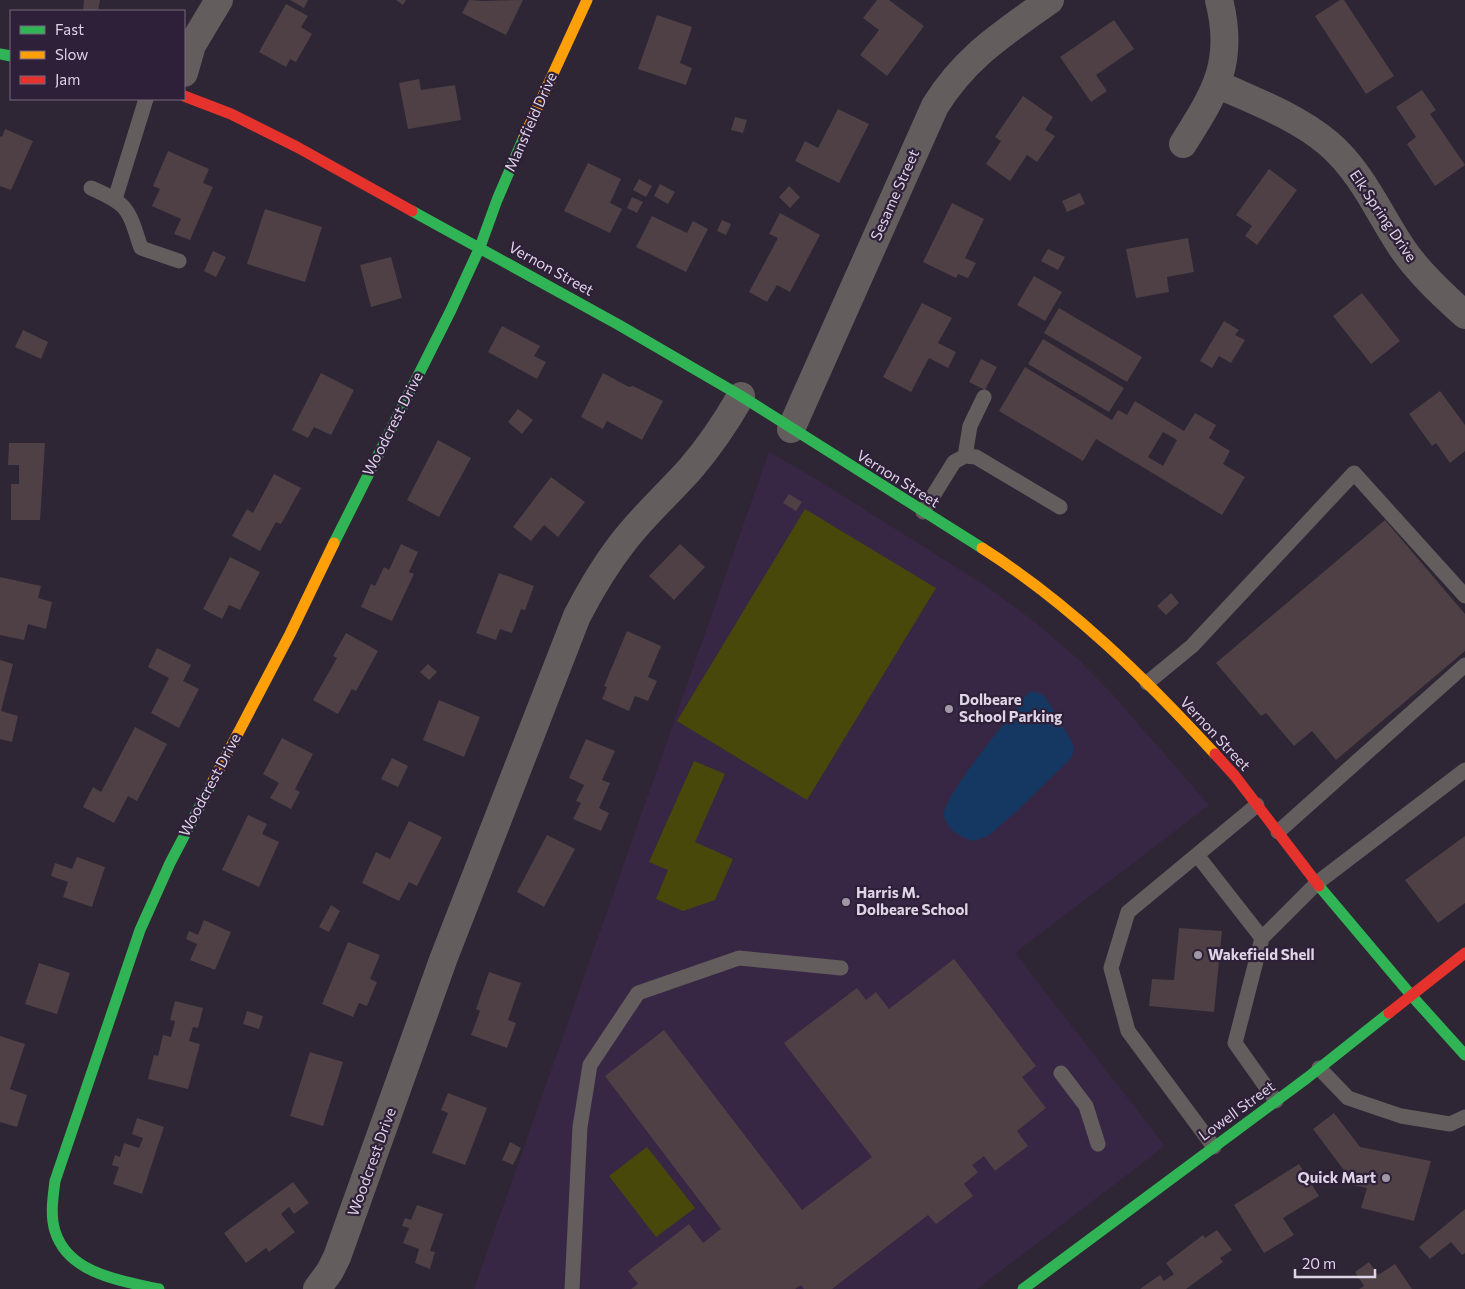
<svg xmlns="http://www.w3.org/2000/svg" width="1465" height="1289" viewBox="0 0 1465 1289" font-family="Commissioner,sans-serif">
<style>
.built{fill:#382744}
.green{fill:#47480a}
.water{fill:#143862}
.building{fill:#4e4044;fill-rule:evenodd}
.lines{fill:none;stroke-linecap:round;stroke-linejoin:round}
.lane{stroke:#645d5e;stroke-width:15}
.street{stroke:#645d5e;stroke-width:28}
.fast{stroke:#30b455;stroke-width:11}
.slow{stroke:#ff9f0a;stroke-width:11}
.jam{stroke:#e5322d;stroke-width:11}
.poi-dot{fill:#a097a7;stroke:#2f203a;stroke-width:2}
.labels{text-anchor:middle;stroke-width:4.5;stroke-linejoin:round;paint-order:stroke}
.street-label{font-size:15px;fill:#ddd4e5;stroke:#2f203a}
.poi-label{font-size:15px;font-weight:bold;fill:#ddd4e5;stroke:#2f203a;text-anchor:start}
</style>
<rect width="100%" height="100%" fill="#2e2634"/>
<path class="built" d="M769,452L816,479L989,588L1035,622L1079,660L1113,695L1209,805L1015,953L1165,1146L977,1289H474Z"/>
<path class="green" d="M805,509L936,588L807,800L677,721Z
M694,761L725,774L695,842L733,859L715,900L683,911L656,899L668,870L649,862Z
M647,1147L695,1208L656,1237L609,1176Z"/>
<path class="water" d="M1031,691L1042,694L1047,700L1072,742L1074,749L1072,757L1017,811L988,836L973,841C961,837 945,829 944,814C944,795 1013,713 1028,693Z"/>
<path class="building" d="M84,0H100L98,11H83Z
M290,0H308L304,8Z
M396,0H406L403,5Z
M469,0L482,1L523,0L506,35L462,13Z
M877,0H889L924,26L887,76L860,55L879,30L863,18Z
M1340,0H1344L1394,76L1366,94L1315,16Z
M286,4L308,16L301,27L312,34L296,62L290,59L286,67L259,52Z
M657,15L692,27L680,63L692,68L686,85L638,69Z
M1114,20L1134,49L1096,75L1107,91L1091,102L1060,57Z
M419,79L421,90L455,85L461,120L408,129L399,83Z
M1422,90L1436,110L1430,114L1465,165L1435,186L1407,144L1416,137L1396,107Z
M1023,96L1053,117L1045,130L1055,136L1037,162L1027,155L1010,181L986,164L1001,141L995,137Z
M838,109L869,124L839,183L795,161L805,141L818,148Z
M735,117L747,120L743,133L731,130Z
M5,129L33,141L11,190L0,186V136L2,137Z
M168,151L209,169L203,183L213,187L190,240L174,234L181,219L152,206L160,189L153,186Z
M588,163L621,179L610,203L622,209L610,233L564,211Z
M1269,169L1297,190L1257,245L1245,236L1252,226L1236,215Z
M639,179L652,186L646,197L633,190Z
M660,184L675,192L668,204L654,196Z
M789,186L800,197L790,208L779,197Z
M1080,193L1085,204L1067,212L1062,201Z
M632,197L643,202L637,213L627,208Z
M952,203L984,219L965,258L976,263L968,278L958,274L956,278L923,262Z
M265,209L322,227L305,282L247,264Z
M780,213L820,235L790,292L777,285L767,302L749,292L778,238L769,234Z
M652,216L687,233L693,221L708,229L686,272L636,247Z
M722,220L731,224L726,235L717,231Z
M1188,238L1194,272L1167,277L1169,292L1136,298L1126,249Z
M1048,249L1065,257L1058,270L1041,261Z
M213,251L226,257L216,277L204,271Z
M391,257L402,298L371,307L360,265Z
M1034,276L1062,292L1045,321L1017,305Z
M1362,293L1400,341L1371,364L1333,316Z
M922,303L952,318L938,343L956,352L948,368L929,358L911,392L883,377Z
M1059,308L1142,357L1127,382L1044,333Z
M1224,321L1239,330L1235,335L1245,340L1231,363L1219,356L1212,368L1200,361Z
M502,326L540,346L534,356L546,362L537,379L488,352Z
M23,330L48,342L41,359L15,347Z
M1043,339L1124,388L1109,412L1028,364Z
M981,359L997,367L985,390L969,382Z
M1025,367L1112,420L1118,410L1127,415L1135,401L1184,431L1195,413L1216,425L1209,438L1230,451L1223,464L1245,477L1222,515L1096,439L1083,461L999,411ZM1163,432L1177,440L1163,466L1148,457Z
M321,373L354,390L331,435L314,427L308,438L292,430Z
M603,373L629,387L633,386L663,401L642,440L607,421L603,429L581,417Z
M1440,391L1465,425V451L1450,463L1436,443L1432,446L1409,414Z
M518,409L533,420L522,434L508,422Z
M438,440L471,458L439,517L407,500Z
M9,443H45L40,520H11V484H19V465H8Z
M274,474L301,488L281,524L276,522L260,551L232,536L247,509L253,513Z
M551,477L585,502L558,537L544,525L531,541L513,527Z
M789,494L802,502L796,511L783,503Z
M1385,520L1465,614V651L1336,760L1312,731L1294,746L1266,713L1261,716L1216,663Z
M401,544L418,552L409,572L414,574L392,621L361,607L371,584L375,586L384,567L389,570Z
M680,544L705,567L674,600L649,576Z
M230,557L260,572L240,610L229,605L222,619L203,609Z
M499,573L534,586L525,610L521,609L512,633L500,629L496,640L476,633Z
M0,577L41,586L38,598L52,602L46,629L28,624L24,640L0,635Z
M1171,593L1179,603L1166,615L1157,606Z
M627,631L661,646L648,677L657,681L648,701L635,696L629,711L602,699L607,687L604,686Z
M346,633L378,651L356,691L352,689L338,714L313,700L337,658L333,656Z
M157,648L191,665L183,681L199,689L179,728L151,713L169,678L148,667Z
M0,660L13,664L1,711L18,716L12,742L0,739Z
M428,664L437,672L429,680L420,672Z
M439,700L480,717L464,757L423,740Z
M135,727L167,744L137,801L128,796L114,823L83,807L93,787L101,792Z
M282,738L313,754L295,789L300,792L291,809L270,798L279,783L263,774Z
M586,739L615,751L602,780L610,783L599,808L609,813L601,831L573,819L581,803L576,801L584,785L569,778Z
M392,758L408,766L398,787L381,779Z
M248,815L267,824L262,834L279,842L259,887L222,870Z
M409,821L442,837L417,886L409,882L399,901L362,883L376,852L390,859Z
M547,835L575,849L544,907L517,892Z
M1465,836V903L1438,923L1405,880Z
M77,857L105,867L92,907L63,897L68,882L51,876L55,863L72,869Z
M331,905L340,911L329,932L319,927Z
M204,920L231,932L215,970L190,960L197,944L186,939L189,931L198,935Z
M1179,928L1222,931L1214,1012L1149,1006L1152,979L1174,980Z
M348,942L380,955L370,979L377,982L367,1006L359,1003L353,1017L322,1004Z
M954,959L1036,1066L1022,1077L1046,1108L1017,1131L1028,1146L995,1171L984,1156L972,1165L978,1172L964,1184L973,1196L936,1224L928,1215L832,1289H804L801,1285L795,1289H631L638,1284L628,1271L689,1224L703,1243L721,1229L605,1076L664,1030L802,1210L872,1157L784,1043L857,988L866,1000L876,992L889,1009Z
M39,963L70,973L57,1014L25,1004Z
M489,972L521,983L508,1020L516,1023L507,1048L471,1035L480,1011L476,1009Z
M175,1001L203,1008L198,1028L193,1027L189,1041L200,1044L188,1089L148,1079L154,1055L158,1056L163,1035L171,1037L175,1021L170,1020Z
M247,1011L263,1016L259,1029L243,1024Z
M0,1036L25,1044L10,1089L27,1095L17,1127L0,1122Z
M310,1052L343,1062L323,1126L290,1116Z
M448,1093L487,1108L465,1165L432,1153L448,1113L441,1110Z
M1334,1113L1360,1147L1431,1161L1414,1221L1361,1208L1367,1188L1352,1185L1355,1177L1346,1173L1313,1129Z
M137,1118L164,1127L142,1194L113,1184L119,1167L112,1165L115,1155L120,1157L124,1143L139,1148L143,1138L132,1134Z
M510,1142L521,1148L513,1165L502,1160Z
M1299,1164L1319,1196L1283,1218L1294,1235L1264,1253L1234,1205Z
M293,1182L309,1203L294,1214L289,1207L281,1214L295,1232L269,1252L266,1248L246,1263L224,1233Z
M417,1205L443,1214L430,1251L435,1252L430,1269L415,1263L419,1249L403,1243L409,1228L402,1226L405,1218L411,1220Z
M1465,1209V1253L1462,1255L1451,1242L1430,1259L1419,1247Z
M1217,1230L1232,1250L1220,1258L1223,1262L1186,1289H1140L1160,1275L1164,1281L1174,1274L1166,1263L1203,1235L1205,1238Z
M1369,1262L1378,1275L1395,1264L1412,1289H1359L1364,1286L1355,1272Z"/>
<g class="lines">
<path class="lane" d="M91,188C130,205 128,209 141,248L179,261
M115,199L146,99
M965,456L970,426L984,397
M923,512L954,462L965,456L976,457L1060,507
M1147,683L1192,646L1354,473L1465,596
M1278,832L1465,665
M1197,855L1262,938
M1319,1068L1348,1098L1401,1116L1450,1124L1465,1117
M1061,1073L1086,1106L1098,1144
M1276,1101L1235,1043L1262,938L1317,883L1465,770
M1214,1147L1128,1031L1111,968L1128,912L1257,805
M572,1289L580,1127L590,1065L638,993L739,958L841,968"/>
<path class="street" d="M184,73L192,45L219,0
M1217,84C1254,101 1296,116 1328,143C1362,172 1378,212 1402,248C1419,273 1443,295 1465,315
M1183,144C1215,93 1235,63 1219,0
M791,429L935,106C966,56 1004,33 1050,0
M317,1289L330,1271L337,1257L443,960L577,616C591,589 605,565 624,541C644,515 669,493 691,468C710,446 726,422 741,396"/>
<path class="fast" d="M0,54L11,56
M412,211L619,325L741,396L982,548
M334,543L451,310L480,247L497,200L524,137
M1319,886L1411,995L1465,1055
M159,1289C122,1281 68,1274 55,1231C50,1215 53,1197 55,1181L140,930L170,863L213,781
M1023,1289L1307,1078L1389,1013"/>
<path class="slow" d="M524,137L587,0
M982,548C1070,604 1145,678 1215,754
M213,781L290,634L334,543"/>
<path class="jam" d="M184,96L231,114L297,147L412,211
M1215,754L1235,776L1319,886
M1389,1013L1465,953"/>
</g>
<g class="poi-dot">
<circle cx="949" cy="709" r="5"/>
<circle cx="846" cy="902" r="5"/>
<circle cx="1198" cy="955" r="5"/>
<circle cx="1386" cy="1178" r="5"/>
</g>
<g class="labels">
<g class="street-label">
<text transform="translate(531 122) rotate(-66)" y="5">Mansfield Drive</text>
<text transform="translate(895 195) rotate(-66)" y="5">Sesame Street</text>
<text transform="translate(1383 216) rotate(56)" y="5">Elk Spring Drive</text>
<text transform="translate(551 269) rotate(29)" y="5">Vernon Street</text>
<text transform="translate(393 424) rotate(-63)" y="5">Woodcrest Drive</text>
<text transform="translate(898 479) rotate(32)" y="5">Vernon Street</text>
<text transform="translate(1215 734) rotate(47)" y="5">Vernon Street</text>
<text transform="translate(210 785) rotate(-62)" y="5">Woodcrest Drive</text>
<text transform="translate(1237 1111) rotate(-36)" y="5">Lowell Street</text>
<text transform="translate(372 1162) rotate(-70)" y="5">Woodcrest Drive</text>
</g>
<g class="poi-label">
<text x="959" y="705">Dolbeare<tspan x="959" dy="17">School Parking</tspan></text>
<text x="856" y="898">Harris M.<tspan x="856" dy="17">Dolbeare School</tspan></text>
<text x="1208" y="960">Wakefield Shell</text>
<text x="1376" y="1183" text-anchor="end">Quick Mart</text>
</g>
</g>
<rect x="10" y="10" width="175" height="90" fill="#2f203a" stroke="#75687e"/>
<rect x="20" y="26" width="25" height="8" fill="#30b455" stroke="#75687e"/>
<text x="55" y="35" font-size="15" fill="#ddd4e5">Fast</text>
<rect x="20" y="51" width="25" height="8" fill="#ff9f0a" stroke="#75687e"/>
<text x="55" y="60" font-size="15" fill="#ddd4e5">Slow</text>
<rect x="20" y="76" width="25" height="8" fill="#e5322d" stroke="#75687e"/>
<text x="55" y="85" font-size="15" fill="#ddd4e5">Jam</text>
<path d="M1295 1269v8h80v-8" fill="none" stroke="#ddd4e5" stroke-width="2.5"/>
<text x="1302" y="1269" font-size="15" fill="#ddd4e5" stroke="#2f203a" stroke-width="4" paint-order="stroke">20 m</text>
</svg>
